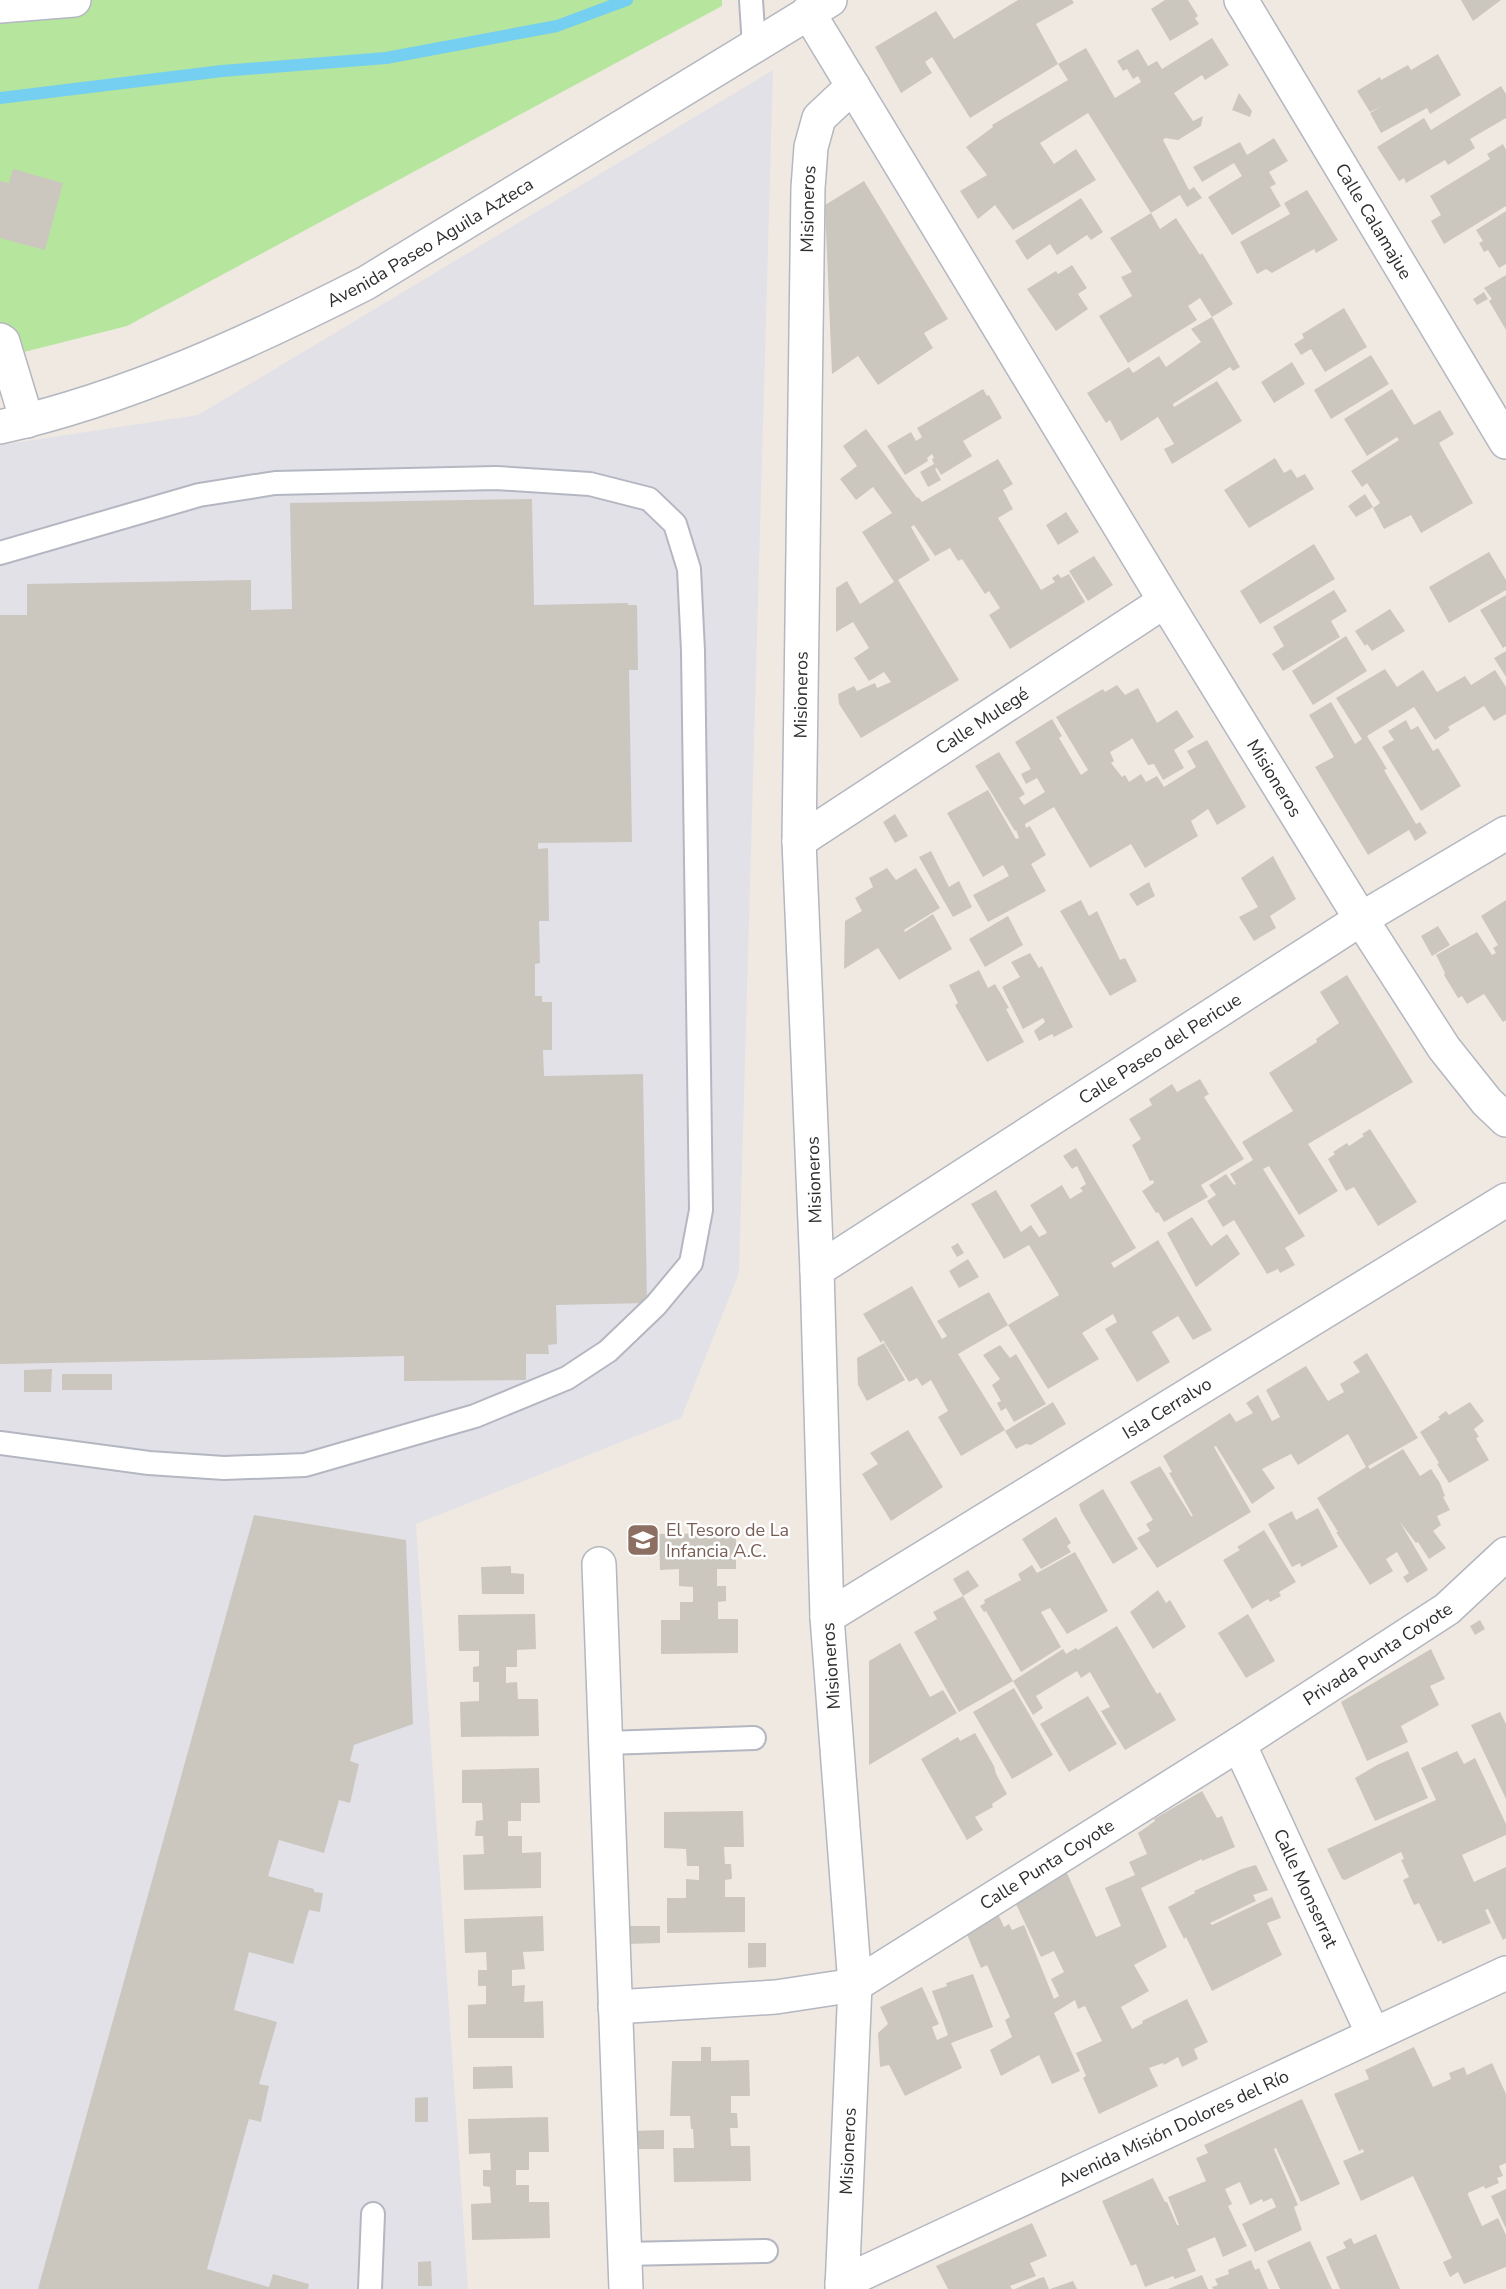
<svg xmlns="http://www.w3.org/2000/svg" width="1506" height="2289" viewBox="0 0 1506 2289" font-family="'Nunito Sans',sans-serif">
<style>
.industrial{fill:#e3e1e8}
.green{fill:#b6e59e}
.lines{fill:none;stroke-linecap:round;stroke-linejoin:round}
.stream{stroke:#75cff0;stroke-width:12}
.building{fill:#cbc7bf}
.lane-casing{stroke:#b4b7c1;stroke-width:26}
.street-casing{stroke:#b4b7c1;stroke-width:36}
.secondary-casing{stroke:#b4b7c1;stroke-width:36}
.lane{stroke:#fff;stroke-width:22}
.street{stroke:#fff;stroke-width:33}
.secondary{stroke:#fff;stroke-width:33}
.labels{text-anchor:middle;stroke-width:5;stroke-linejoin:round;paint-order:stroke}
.street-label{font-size:18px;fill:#2e2e2e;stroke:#fff}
.education-label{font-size:18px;fill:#785e54;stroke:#fff;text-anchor:start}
</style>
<rect width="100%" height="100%" fill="#efe9e1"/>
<path class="industrial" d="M773,70L739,1273L681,1418L416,1524L468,2289H0V445L198,415Z"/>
<path class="green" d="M0,0H722V6L127,326L0,358Z"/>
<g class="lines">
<path class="stream" d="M0,98L222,71L386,58L557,26L627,0"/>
</g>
<path class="building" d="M1018,0H1072L1074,3L1036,24L1058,64L970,118L932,57L925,62L932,73L901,93L875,47L936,11L954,39Z
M1165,0H1188L1198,16L1195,18L1199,24L1170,41L1151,9Z
M1461,0H1501L1473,21Z
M1212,38L1229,65L1205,80L1202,75L1174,93L1193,121L1203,116L1201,126L1178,140L1165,138L1163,140L1189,190L1194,187L1202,198L1187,207L1180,195L1151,213L1088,113L1040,143L1054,164L1076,149L1096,180L1013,230L995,205L978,219L960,191L987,175L966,147L993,127L992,125L1068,80L1058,64L1086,48L1115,98L1141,82L1138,76L1133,79L1127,69L1123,71L1117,61L1138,49L1148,66L1157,61L1162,69Z
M1438,54L1461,95L1430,114L1427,108L1381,133L1370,113L1382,106L1370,112L1357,91L1380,77L1381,80L1408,65L1411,70Z
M1501,86L1506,94V118L1470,139L1475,148L1448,165L1445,160L1406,183L1404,178L1399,181L1377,147L1424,118L1431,130Z
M1239,93L1252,111L1250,117L1232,110Z
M1274,138L1288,161L1269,172L1276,184L1270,187L1281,206L1232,235L1208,197L1242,176L1234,163L1202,182L1193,167L1240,142L1247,155Z
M1503,144L1506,150V206L1444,244L1431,221L1441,215L1430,196L1490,159L1487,154Z
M13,169L63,183L45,250L0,238V181L9,183Z
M864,181L948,319L924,333L933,348L878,385L858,356L832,374L825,205Z
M1307,190L1338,240L1316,253L1314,249L1272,273L1266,269L1257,274L1240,242L1290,214L1284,203Z
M1081,198L1103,232L1091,240L1087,235L1057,255L1050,244L1027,260L1015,241Z
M1506,211V264L1499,268L1488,250L1484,252L1479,243L1483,241L1476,230Z
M1151,213L1160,229L1176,218L1200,255L1202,253L1233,304L1212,317L1200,298L1188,306L1197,320L1128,363L1099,316L1132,296L1121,277L1132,272L1110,238Z
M1072,265L1087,288L1078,294L1088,309L1056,331L1027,289L1056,271L1058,274Z
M1506,275V330L1489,301L1492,299L1484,288Z
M1484,292L1488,299L1477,305L1473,299Z
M1344,308L1367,347L1325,372L1311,349L1301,355L1294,344L1304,338L1302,334Z
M1212,317L1240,367L1233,371L1230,367L1173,404L1174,407L1217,381L1242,421L1172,464L1164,449L1174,444L1158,417L1121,441L1110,420L1106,423L1087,393L1129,367L1133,373L1159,356L1166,367L1201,342L1191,329Z
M1371,355L1389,384L1331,419L1314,390Z
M1292,362L1305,384L1274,403L1261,382Z
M983,389L987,396L989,395L1002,418L963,441L972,456L941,475L937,468L935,469L941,480L928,487L920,472L934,464L932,459L934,458L932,454L927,458L928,461L905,475L887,446L911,432L916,441L922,437L917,428Z
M1392,389L1414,425L1440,410L1454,434L1439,443L1473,503L1421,533L1411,515L1384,529L1373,508L1380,503L1367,483L1362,487L1351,471L1399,440L1397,437L1367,456L1344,419Z
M866,429L917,498L918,497L922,502L998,459L1013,484L1003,490L1013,509L998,518L1038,585L1041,590L1055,582L1052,578L1058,574L1061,578L1069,574L1085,602L1010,649L989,615L1000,608L989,591L985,594L962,559L958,561L950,548L935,556L914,525L911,527L930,560L898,580L959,680L861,738L839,704L838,694L854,686L857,691L875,683L877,688L891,682L884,672L869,681L854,658L869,648L853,622L836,632V588L847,581L860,604L894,582L862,532L892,513L873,487L856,500L840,479L857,466L843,446Z
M1275,458L1284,473L1291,469L1297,478L1305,474L1314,489L1249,528L1224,490Z
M1365,494L1373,507L1356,517L1348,506Z
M532,499L534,605L628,603V605H637L638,670H629L632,842L538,843V849L548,848L549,921H539L540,963L535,964V996H542V1002H552V1050H543L544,1076L643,1074L647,1303L556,1305L557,1344L548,1345L549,1354H526V1380L404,1381V1356L0,1364V615H27V584L251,580V610L292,609L290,503Z
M1066,512L1079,532L1058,545L1046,525Z
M1314,544L1335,579L1260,624L1240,591Z
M1489,552L1506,580V590L1449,623L1429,587Z
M1094,556L1113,585L1088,601L1069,571Z
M1334,590L1347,611L1331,621L1340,637L1283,671L1272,654L1284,646L1273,627Z
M1506,595V646L1503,648L1480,610Z
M1390,609L1405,631L1372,651L1367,644L1365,646L1355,631Z
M1346,636L1367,671L1313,705L1292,671Z
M1506,651V677L1494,658Z
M1385,669L1397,687L1423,670L1437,692L1465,676L1471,685L1495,670L1506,687V714L1494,721L1484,706L1448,727L1450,730L1435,740L1414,707L1367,736L1387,769L1384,770L1416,824L1420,822L1427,833L1415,841L1409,830L1368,855L1315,767L1334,757L1309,715L1331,702L1355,744L1362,739L1336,698Z
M1117,685L1125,695L1138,688L1157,723L1177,710L1194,737L1174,750L1184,768L1163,780L1154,764L1148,765L1132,738L1130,740L1110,752L1114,761L1111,763L1122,777L1125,775L1129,782L1141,774L1146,782L1157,776L1164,787L1196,767L1187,751L1207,740L1246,807L1217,825L1208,809L1191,821L1198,836L1145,868L1131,844L1090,868L1054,807L1025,824L1026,828L1030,826L1046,855L1031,864L1046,891L988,922L973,895L1009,876L1003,865L983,877L947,813L988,790L1016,839L1019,838L1016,830L1015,831L975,766L999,752L1025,794L1019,798L1024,805L1045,792L1037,778L1026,784L1021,774L1031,769L1015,742L1052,719L1062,736L1059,738L1081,775L1088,770L1056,717L1103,689L1105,692Z
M1406,720L1411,730L1418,726L1433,751L1438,748L1461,786L1421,811L1382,747L1394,740L1388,731Z
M895,814L908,836L895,843L883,822Z
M931,851L949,887L959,881L972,907L953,917L919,857Z
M1273,856L1296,899L1270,916L1276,928L1254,941L1239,917L1258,907L1241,878Z
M887,868L896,880L916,868L940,908L904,930L905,932L933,914L952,949L899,980L878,948L844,969L845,921L862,911L855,898L873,887L869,878Z
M1149,882L1155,896L1137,906L1129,894Z
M1081,900L1089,916L1097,911L1120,960L1125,958L1137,981L1110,996L1060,911Z
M1506,900V1020L1503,1022L1484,994L1467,1004L1462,996L1458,998L1444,975L1445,973L1436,955L1477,932L1492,955L1496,953L1493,948L1498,945L1481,916Z
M1008,916L1023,945L985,967L969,939Z
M1438,926L1450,945L1432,956L1421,936Z
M1030,953L1039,968L1042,966L1073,1027L1054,1037L1052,1034L1039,1041L1034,1031L1045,1022L1043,1018L1023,1029L1002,987L1020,977L1011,962Z
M979,970L988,988L995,984L1009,1008L1006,1009L1024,1042L987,1062L955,1005L958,1003L949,985Z
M1347,975L1413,1082L1308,1144L1338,1191L1299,1215L1269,1166L1263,1169L1305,1236L1285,1248L1295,1265L1280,1273L1278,1269L1267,1274L1234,1220L1223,1227L1207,1201L1216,1195L1209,1185L1226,1174L1234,1185L1236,1184L1230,1174L1253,1160L1242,1142L1293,1111L1269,1073L1317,1042L1316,1039L1339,1023L1320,992Z
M1200,1079L1209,1094L1204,1097L1244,1159L1201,1185L1208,1197L1164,1222L1158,1212L1156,1213L1142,1191L1154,1183L1153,1180L1150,1181L1132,1145L1141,1139L1129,1119L1152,1105L1149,1099L1172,1084L1177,1092Z
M1370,1129L1417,1202L1378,1226L1354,1187L1346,1191L1328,1159L1335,1154L1333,1152L1347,1143L1349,1146L1364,1136L1362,1134Z
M1076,1148L1136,1248L1111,1263L1114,1268L1158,1240L1212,1330L1193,1340L1178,1316L1152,1332L1170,1362L1137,1382L1105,1329L1117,1322L1113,1314L1082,1333L1099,1359L1048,1389L1008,1325L1059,1295L1029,1245L1004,1259L971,1204L996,1190L1021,1232L1031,1225L1039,1237L1047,1233L1030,1205L1062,1185L1070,1199L1083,1191L1080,1188L1086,1184L1077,1166L1072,1169L1063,1156Z
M1192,1217L1211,1246L1227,1234L1240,1254L1196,1287L1167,1233Z
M958,1243L964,1253L957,1257L951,1247Z
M968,1259L979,1277L959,1288L949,1271Z
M912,1286L942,1339L947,1336L937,1321L989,1292L1008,1325L958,1354L1005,1430L961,1456L938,1417L948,1411L931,1380L922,1386L917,1378L909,1382L883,1340L881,1343L863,1314Z
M884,1343L905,1380L867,1401L858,1385L857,1358Z
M1000,1345L1010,1358L1016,1354L1046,1404L1014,1422L1006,1408L1001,1411L997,1403L1001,1401L992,1385L1000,1379L983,1355Z
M1367,1353L1418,1438L1368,1466L1370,1469L1403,1449L1420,1476L1431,1469L1440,1483L1445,1496L1443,1497L1450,1510L1437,1516L1441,1525L1433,1531L1446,1548L1429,1559L1418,1542L1416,1543L1400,1522L1428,1570L1407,1583L1403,1577L1409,1573L1397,1552L1386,1559L1393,1571L1370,1585L1336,1532H1338L1317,1498L1366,1467L1348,1434L1298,1465L1291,1454L1262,1469L1275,1488L1252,1504L1216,1446L1214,1447L1251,1512L1157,1568L1137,1538L1150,1531L1146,1524L1153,1520L1130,1482L1160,1466L1191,1516H1193L1169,1473L1172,1472L1163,1456L1230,1413L1236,1422L1253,1413L1246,1403L1258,1395L1272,1421L1280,1417L1266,1390L1306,1366L1328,1401L1344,1392L1340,1384L1360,1372L1353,1362Z
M52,1369L51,1392H24V1370Z
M62,1374H112V1390H62Z
M1053,1402L1066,1424L1031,1445L1026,1444L1016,1449L1005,1431Z
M1470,1402L1484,1421L1474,1429L1479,1437L1476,1438L1489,1460L1449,1483L1437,1464L1439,1463L1420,1432L1440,1419L1438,1417L1446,1411L1449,1415Z
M908,1430L943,1487L891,1521L862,1474L878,1464L870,1453Z
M1103,1489L1138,1549L1113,1564L1081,1511L1079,1504Z
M1318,1508L1338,1547L1301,1567L1300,1563L1292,1567L1268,1524L1292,1511L1296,1520Z
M254,1515L406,1540L413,1724L354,1745L350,1761L359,1764L350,1803L339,1800L324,1853L279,1840L268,1876L314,1889V1892L323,1893L320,1912L309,1910L293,1964L249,1952L234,2010L277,2022L259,2084L269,2086L261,2122L249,2119L207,2269L269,2287L273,2274L309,2284L308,2289H38Z
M1056,1517L1071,1543L1067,1546L1071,1552L1041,1569L1022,1539Z
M1264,1530L1296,1582L1279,1592L1281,1596L1270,1602L1268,1599L1252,1609L1223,1560L1240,1550L1237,1547Z
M736,1533V1569H717V1586H726V1601L718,1602V1619H738V1653L661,1654V1620H680V1602H693V1587L679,1586V1569L660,1570L659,1534Z
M1075,1552L1108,1611L1067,1634L1050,1608L1041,1612L1061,1647L1021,1672L986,1611L984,1612L980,1606L985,1603L984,1600L1021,1580L1018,1574L1032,1565L1037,1573Z
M511,1566V1573L524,1574V1594H482L481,1567Z
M968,1570L979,1586L963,1596L1013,1681L1063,1649L1066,1654L1076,1648L1078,1650L1117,1626L1157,1694L1160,1692L1176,1720L1125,1750L1101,1711L1110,1707L1090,1672L1081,1678L1077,1671L1036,1696L1043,1708L1033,1715L1013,1681L959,1712L914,1632L937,1619L933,1612L963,1596L953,1579Z
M1158,1590L1166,1603L1170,1600L1186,1627L1153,1649L1130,1612Z
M535,1614L536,1649L517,1650V1667H506V1683L517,1682L518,1699H538L539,1736L461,1737L460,1702L479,1701V1682H473V1667L479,1666V1651H459L458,1615Z
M1248,1614L1275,1661L1246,1678L1218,1633Z
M1480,1620L1485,1629L1475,1635L1470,1626Z
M900,1643L930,1697L943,1690L957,1713L869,1765V1661Z
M1431,1649L1445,1679L1430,1686L1439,1705L1401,1726L1408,1742L1367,1761L1341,1702Z
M1014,1688L1053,1755L1012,1779L973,1712Z
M1088,1696L1117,1744L1069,1772L1040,1724Z
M1500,1712L1506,1724V1799L1471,1725Z
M975,1733L994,1766L996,1774L1007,1794L992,1804L993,1807L975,1817L983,1830L967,1840L921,1759L958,1737L960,1741Z
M1408,1751L1428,1798L1375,1821L1355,1778L1377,1765Z
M1457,1751L1464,1764L1475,1758L1506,1824V1835L1462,1855L1474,1882L1506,1867V1938L1503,1940L1488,1909L1485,1910L1491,1923L1443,1944L1441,1940L1438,1942L1419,1903L1414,1905L1403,1880L1409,1877L1401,1860L1404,1859L1401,1852L1345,1880L1342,1879L1327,1849L1436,1800L1421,1768Z
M539,1768L540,1803H521V1821H508V1836H522V1853L541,1852V1888L464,1890L463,1855L484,1854L483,1836H475L476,1821L483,1820L482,1803H462V1770Z
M1202,1791L1217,1818L1222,1816L1235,1847L1202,1861V1859L1141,1888L1167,1947L1134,1965L1149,1991L1121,2007L1132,2029L1143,2023L1142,2021L1187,1999L1208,2042L1194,2049L1198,2059L1182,2067L1178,2057L1164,2065L1163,2063L1149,2068L1158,2086L1099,2114L1083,2078L1086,2076L1076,2053L1102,2041L1085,2006L1078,2009L1075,2000L1054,2013L1080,2071L1052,2084L1039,2055L1001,2076L990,2050L1012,2037L1005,2020L1010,2017L987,1965L981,1968L966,1932L997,1912L1004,1927L1009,1924L1012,1930L1024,1925L1054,1999L1059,1996L1051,1979L1064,1972L1054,1951L1041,1957L1015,1902L1066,1871L1096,1937L1121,1926L1105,1888L1135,1875L1129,1862L1147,1854L1138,1833L1155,1821L1154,1819Z
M743,1811L744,1847H724L725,1864H731L732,1879L725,1880V1897H745V1932L667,1933V1898H686V1879L699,1880V1866H687L686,1849L664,1848V1812Z
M1256,1865L1268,1890L1253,1895L1256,1901L1210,1923L1212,1925L1272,1897L1281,1918L1267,1923L1282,1955L1212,1991L1186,1937L1184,1939L1168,1907L1195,1893L1194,1891L1242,1869Z
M543,1916L544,1951L523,1952L525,1969L512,1970V1986L525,1985L524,2002L543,2001L544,2038H468V2005L486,2004V1986H478V1970H487L486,1952L465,1953L464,1919Z
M627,1926H660V1943L627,1944Z
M748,1943H766V1967L748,1968Z
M973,1974L993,2027L951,2043L962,2068L905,2096L889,2065L880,2067L878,2033L888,2024L880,2007L922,1987L939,2024L932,2027L937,2040L948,2035L932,1991L947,1986L946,1983Z
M701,2047H711V2061L749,2060L750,2096H731V2113H737L738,2128H730L731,2146H750L751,2181L674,2182L673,2148H694L693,2129H691L690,2116H670L672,2061H701Z
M1414,2047L1433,2087L1451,2079L1449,2073L1464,2067L1467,2075L1492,2063L1506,2094V2163L1499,2166L1503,2176L1497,2178L1499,2183L1485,2189L1484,2186L1468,2193V2195L1482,2226L1498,2218L1506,2235V2267L1464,2284L1458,2272L1450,2277L1443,2262L1452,2258L1413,2176L1361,2201L1343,2161L1364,2152L1363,2149L1359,2151L1334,2094L1369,2079L1365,2070Z
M512,2066L513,2088L473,2089V2067Z
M428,2097V2122H415V2098Z
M1302,2099L1340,2184L1301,2202L1276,2148L1274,2149L1298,2205L1294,2207L1302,2230L1255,2252L1242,2224L1276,2207L1272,2198L1263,2202L1262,2199L1250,2205L1240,2182L1225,2189L1232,2204L1228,2206L1247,2246L1223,2257L1215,2237L1187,2249L1196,2271L1175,2279L1173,2276L1145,2287L1136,2264L1131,2266L1102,2201L1153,2178L1165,2202H1167L1177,2225H1179L1168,2197L1206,2181L1196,2158L1208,2153L1204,2145Z
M548,2117L549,2152H529V2170H516V2185H529V2202H549L550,2238L472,2240L471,2204L491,2203L490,2187L483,2186V2170H491L490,2153L469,2154L468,2119Z
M664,2130V2149H633L632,2131Z
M1506,2189V2229L1491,2196Z
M1032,2223L1047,2256L1030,2263L1036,2276L1010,2286L1012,2289H948L936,2266Z
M1376,2234L1400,2289H1340L1326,2257L1346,2248L1343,2242L1351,2238L1354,2244Z
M1310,2241L1332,2289H1280L1267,2261Z
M1251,2260L1255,2270L1259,2268L1268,2289H1213L1212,2287L1218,2285L1215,2279L1229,2274L1228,2270Z
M431,2261L432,2286H418V2262Z
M1202,2275L1208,2289H1168Z
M1044,2277L1049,2289H1015L1040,2278Z
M1073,2281L1077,2289H1050Z"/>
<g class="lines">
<defs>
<path id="lane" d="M751,0L754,46
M0,553L199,495L275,483L496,478L590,484L649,499L675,524L689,569L693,651L701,1210L691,1263L656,1305L608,1351L567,1378L475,1416L305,1465L224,1468L149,1463L0,1443
M606,1743L754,1738
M624,2254L766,2251
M370,2289L373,2214"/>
<g id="street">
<path id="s1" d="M1241,0L1506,442"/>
<path d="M0,6L74,0"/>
<path id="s2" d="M808,12L1165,601L1361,919L1444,1048L1487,1102L1506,1120"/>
<path d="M0,340L3,342L27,421"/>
<path id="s3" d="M799,841L1165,601"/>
<path id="s4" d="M817,1270L1361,919L1506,833"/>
<path d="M599,1564L626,2289"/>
<path id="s5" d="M827,1617L1506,1200"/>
<path id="s6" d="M1239,1744L1373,2034"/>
<path id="s7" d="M615,2007L776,1997L855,1985L1239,1744L1447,1609L1506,1554"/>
<path id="s8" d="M842,2283L1506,1973"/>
<path id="s9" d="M842,2289L855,1985L827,1617L817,1270L799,841L808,188L811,147L819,118L853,86"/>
</g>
<g id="secondary">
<path id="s10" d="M0,427C128,398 250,342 366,283L830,0"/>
</g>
</defs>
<use href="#lane" class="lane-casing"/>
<use href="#street" class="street-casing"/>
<use href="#secondary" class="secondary-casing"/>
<use href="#lane" class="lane"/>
<use href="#street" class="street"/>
<use href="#secondary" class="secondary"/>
</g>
<defs>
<symbol id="school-square" viewBox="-11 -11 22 22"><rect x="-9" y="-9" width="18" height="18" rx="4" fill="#8d6e63" stroke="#fff"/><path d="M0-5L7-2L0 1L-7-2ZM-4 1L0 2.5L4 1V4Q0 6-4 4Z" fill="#fff"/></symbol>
</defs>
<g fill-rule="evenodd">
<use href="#school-square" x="624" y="1521" width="38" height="38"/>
</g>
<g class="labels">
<g class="street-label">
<text dy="6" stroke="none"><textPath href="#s9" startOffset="2082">Misioneros</textPath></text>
<text dy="6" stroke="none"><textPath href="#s1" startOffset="258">Calle Calamajue</textPath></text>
<text dy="6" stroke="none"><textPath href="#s10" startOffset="470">Avenida Paseo Aguila Azteca</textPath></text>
<text dy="6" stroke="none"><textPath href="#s9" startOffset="1596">Misioneros</textPath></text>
<text dy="6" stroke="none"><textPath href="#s3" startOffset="219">Calle Mulegé</textPath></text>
<text dy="6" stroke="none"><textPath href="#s2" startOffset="897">Misioneros</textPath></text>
<text dy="6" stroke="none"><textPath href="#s4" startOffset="408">Calle Paseo del Pericue</textPath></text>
<text transform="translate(814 1180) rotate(-92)" y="6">Misioneros</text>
<text dy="6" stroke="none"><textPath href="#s5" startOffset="399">Isla Cerralvo</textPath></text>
<text dy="6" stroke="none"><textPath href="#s7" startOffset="860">Privada Punta Coyote</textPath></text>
<text transform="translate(831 1666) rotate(-94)" y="6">Misioneros</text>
<text dy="6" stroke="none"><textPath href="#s7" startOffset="468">Calle Punta Coyote</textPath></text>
<text dy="6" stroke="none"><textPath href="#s6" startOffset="159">Calle Monserrat</textPath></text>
<text dy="6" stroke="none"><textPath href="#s8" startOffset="366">Avenida Misión Dolores del Río</textPath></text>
<text dy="6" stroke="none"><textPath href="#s9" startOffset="138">Misioneros</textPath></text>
</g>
<g class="education-label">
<text x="666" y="1536">El Tesoro de La<tspan x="666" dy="21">Infancia A.C.</tspan></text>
</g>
</g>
</svg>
